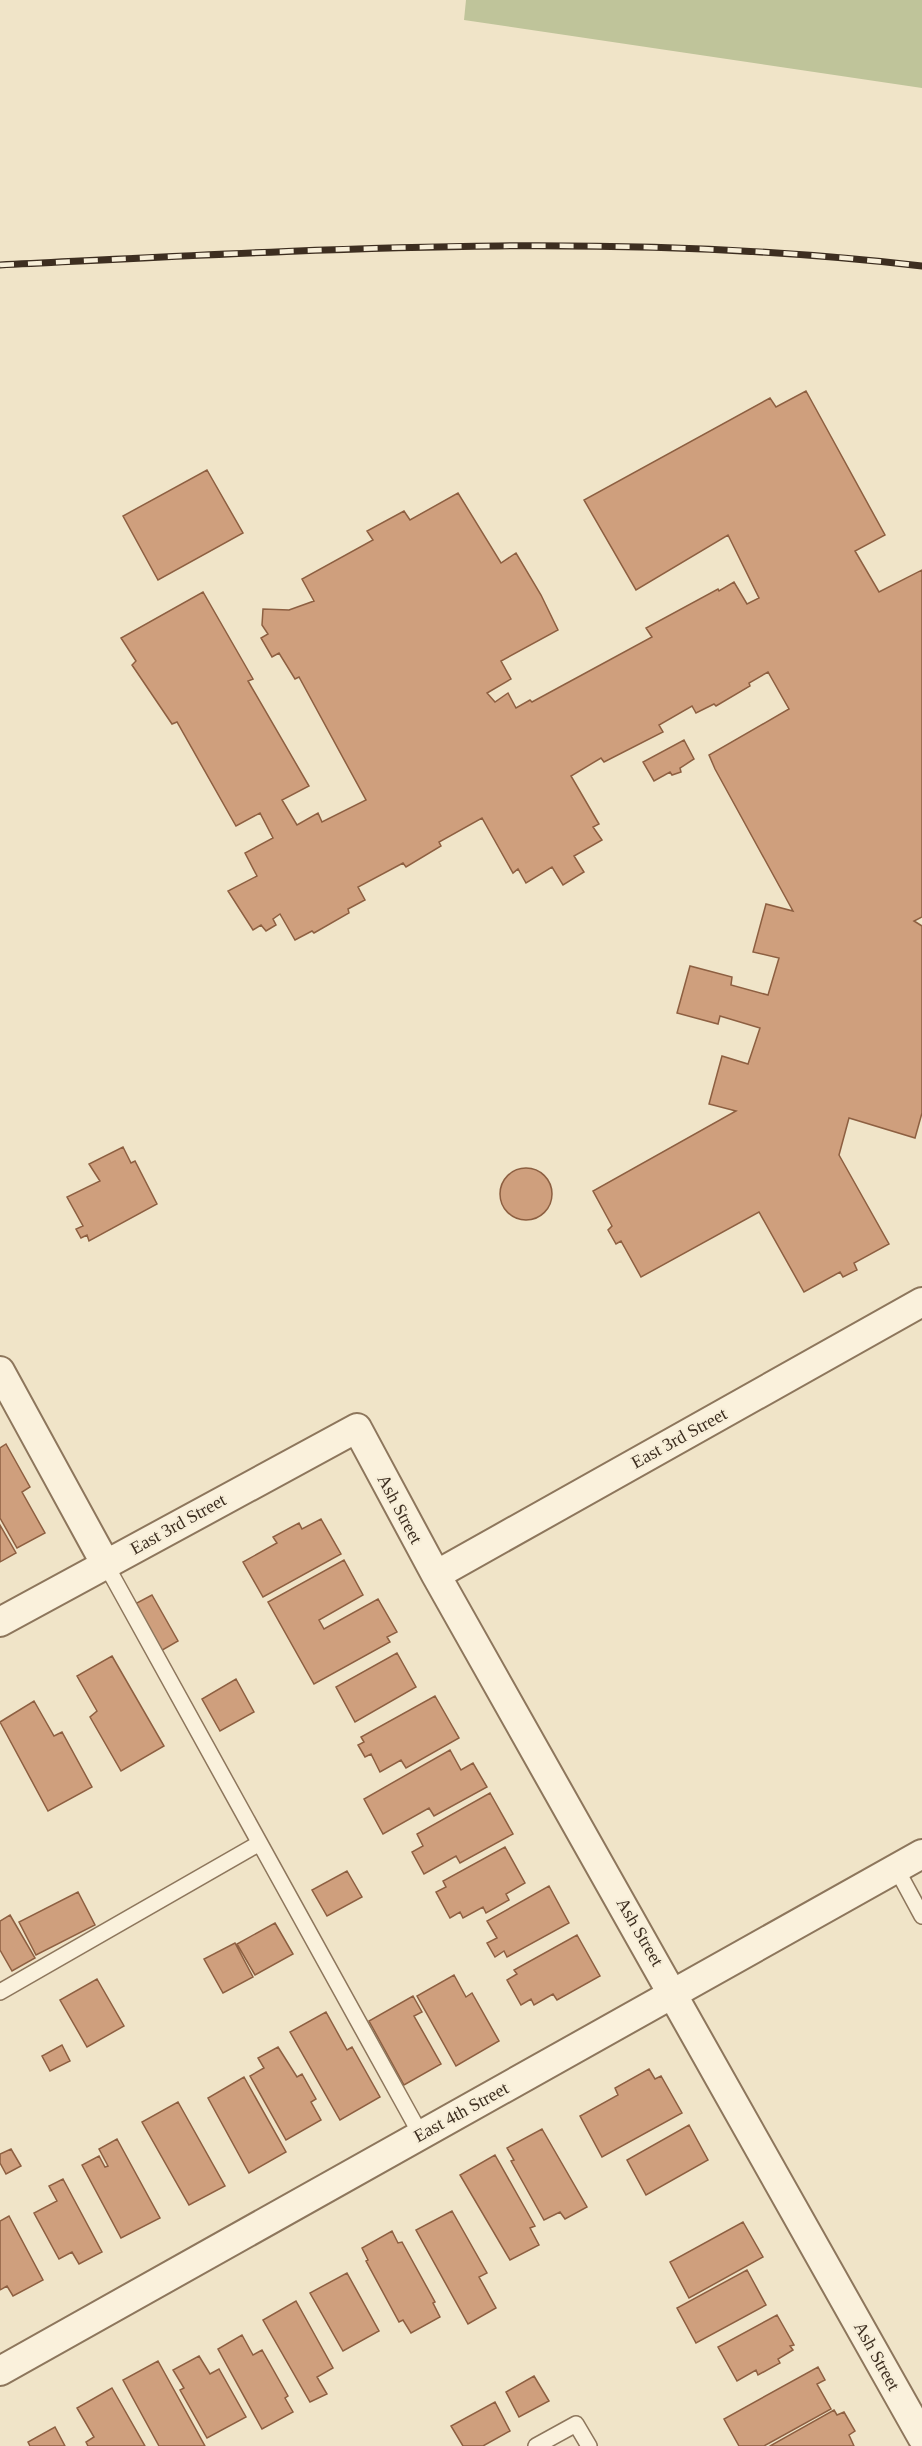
<svg xmlns="http://www.w3.org/2000/svg" width="922" height="2446" viewBox="0 0 922 2446" font-family="'Times New Roman',serif">
<style>
.cemetery{fill:#bfc49a}
.building{fill:#cf9f7d;stroke:#8d5f41;stroke-width:1.5}
.lines{fill:none;stroke-linecap:round;stroke-linejoin:round}
.service-casing{stroke:#8d765c;stroke-width:18}
.minor-casing{stroke:#8d765c;stroke-width:32}
.service{stroke:#faf1dc;stroke-width:15}
.minor{stroke:#faf1dc;stroke-width:28}
.rail-casing{stroke:#3d2e20;stroke-width:7}
.rail{stroke:#f7eed8;stroke-width:4.5;stroke-dasharray:14;stroke-linecap:butt}
.labels{text-anchor:middle;stroke-width:4.5;stroke-linejoin:round;paint-order:stroke}
.street-label{font-size:18px;fill:#3d2e20;stroke:#f7eed8}
</style>
<rect width="100%" height="100%" fill="#f0e4c8"/>
<path class="cemetery" d="M466,0H922V88L464,20Z"/>
<path class="building" d="M806,391L885,535L855,551L879,592L922,570V917L914,921L922,926V1113L915,1138L849,1118L839,1155L889,1244L854,1263L857,1270L843,1277L840,1272L804,1292L759,1212L641,1277L621,1241L616,1244L608,1230L612,1226L593,1191L736,1111L709,1104L722,1056L748,1064L760,1028L720,1016L718,1024L677,1013L690,966L732,977L731,985L768,995L779,958L753,952L766,904L793,911L715,769L709,755L789,709L768,672L749,683L750,686L716,706L714,704L696,713L692,706L659,725L663,732L604,762L601,758L571,776L599,824L593,827L602,840L574,856L584,872L563,885L552,867L526,883L518,869L513,873L482,818L439,842L441,846L406,867L403,863L358,887L365,900L348,909L349,913L314,933L312,931L295,940L280,914L273,919L276,925L266,931L261,925L253,930L228,891L257,876L245,853L273,838L260,813L236,826L177,722L172,724L132,665L136,661L121,638L203,592L253,679L248,681L309,786L282,800L297,825L318,813L322,822L366,800L299,677L295,679L279,653L272,657L261,638L268,634L262,625L263,609L289,610L314,601L302,579L373,540L367,531L404,511L410,520L458,493L501,563L516,553L541,595L558,630L501,661L511,679L487,693L495,702L508,693L516,708L530,700L532,702L652,637L646,628L718,589L719,591L734,582L747,604L759,598L728,535L636,590L584,500L770,398L776,407Z
M207,470L243,533L158,580L123,516Z
M684,740L694,759L680,768L681,772L672,775L670,772L654,781L643,762Z
M123,1147L131,1163L135,1161L157,1204L89,1241L87,1235L81,1238L76,1229L83,1226L67,1197L100,1181L89,1164Z
M500 1194a26 26 0 1 1 52 0a26 26 0 1 1-52 0Z
M6,1444L30,1487L22,1492L45,1533L17,1548L0,1518V1448Z
M321,1519L341,1554L263,1597L243,1562L277,1543L273,1537L299,1523L302,1529Z
M0,1525L16,1553L0,1562Z
M344,1560L363,1595L319,1620L324,1629L378,1599L397,1632L387,1637L390,1642L314,1684L268,1602Z
M152,1595L178,1641L159,1652L133,1605Z
M397,1653L416,1687L355,1722L336,1687Z
M112,1656L164,1746L121,1771L90,1717L97,1711L77,1676Z
M236,1679L254,1712L220,1731L202,1699Z
M435,1696L459,1738L406,1768L401,1760L380,1772L371,1754L365,1757L358,1745L364,1742L361,1737Z
M34,1701L54,1736L62,1732L92,1787L48,1811L0,1722Z
M450,1750L461,1770L473,1763L487,1787L434,1816L429,1808L383,1834L364,1799Z
M490,1793L513,1834L460,1863L456,1856L424,1874L412,1852L423,1846L417,1834Z
M505,1847L525,1883L506,1894L509,1900L486,1913L483,1907L463,1918L460,1912L450,1918L436,1892L446,1887L443,1881Z
M347,1871L362,1897L327,1916L312,1890Z
M549,1886L569,1923L507,1957L504,1951L495,1957L487,1943L497,1938L487,1921Z
M78,1892L95,1925L36,1955L19,1922Z
M10,1915L35,1958L12,1971L0,1950V1921Z
M275,1923L293,1954L255,1975L237,1944Z
M577,1935L600,1976L557,2000L553,1994L534,2005L531,1999L521,2005L507,1980L517,1974L514,1970Z
M235,1943L253,1977L223,1993L204,1959Z
M454,1975L466,1997L472,1993L499,2041L456,2066L417,1996Z
M97,1979L124,2026L87,2047L60,2000Z
M413,1996L422,2012L414,2016L441,2064L404,2085L369,2021Z
M326,2012L347,2050L352,2047L380,2097L340,2120L290,2032Z
M62,2045L70,2061L50,2071L42,2056Z
M278,2047L297,2077L302,2074L316,2099L311,2102L321,2120L286,2140L250,2076L264,2068L258,2058Z
M649,2069L655,2079L661,2076L682,2113L602,2157L580,2116L618,2095L615,2088Z
M244,2077L286,2152L249,2173L208,2098Z
M178,2102L225,2186L189,2205L142,2122Z
M689,2125L708,2160L646,2195L627,2160Z
M542,2129L587,2207L565,2219L560,2212L544,2220L511,2161L514,2160L507,2148Z
M117,2139L160,2218L121,2238L82,2165L99,2156L105,2167L108,2166L99,2149Z
M11,2149L21,2166L6,2174L0,2163V2154Z
M495,2155L535,2226L530,2228L539,2245L510,2260L460,2175Z
M63,2179L102,2252L79,2264L72,2252L59,2259L34,2213L57,2201L49,2186Z
M452,2211L487,2273L479,2277L496,2308L468,2324L416,2230Z
M9,2216L43,2280L13,2296L7,2286L0,2290V2221Z
M743,2222L763,2257L689,2298L670,2262Z
M392,2231L398,2243L402,2242L435,2302L433,2303L440,2317L411,2333L403,2320L399,2322L366,2261L368,2260L362,2248Z
M747,2270L766,2305L696,2343L677,2308Z
M347,2273L379,2331L343,2351L310,2293Z
M296,2301L333,2368L317,2377L327,2394L310,2402L263,2320Z
M777,2315L794,2345L790,2346L793,2350L778,2359L780,2363L758,2375L756,2370L737,2381L718,2347Z
M242,2335L253,2355L262,2350L288,2396L285,2398L293,2412L262,2429L218,2349Z
M199,2356L210,2374L219,2369L246,2417L207,2438L180,2390L184,2388L173,2370Z
M158,2361L205,2446H159L123,2380Z
M818,2367L825,2380L817,2384L831,2409L764,2446H739L724,2419Z
M534,2376L549,2401L519,2417L506,2392Z
M112,2388L145,2446H88L86,2442L94,2437L77,2408Z
M495,2402L510,2431L483,2446H463L451,2426Z
M834,2410L837,2415L844,2412L855,2431L849,2435L854,2446H770Z
M55,2427L65,2446H30L28,2442Z"/>
<g class="lines">
<defs>
<path id="service" d="M105,1563L421,2135
M896,1868L922,1916
M0,1992L258,1844
M536,2446L576,2424L589,2446"/>
<path id="minor" d="M0,1371L105,1563
M436,1575L922,1302
M0,1622L357,1428L436,1575L922,2437
M0,2371L922,1854"/>
</defs>
<use href="#service" class="service-casing"/>
<use href="#minor" class="minor-casing"/>
<use href="#service" class="service"/>
<use href="#minor" class="minor"/>
<defs>
<path id="rail" d="M0,265C307,250 616,230 922,266"/>
</defs>
<use href="#rail" class="rail-casing"/>
<use href="#rail" class="rail"/>
</g>
<g class="labels">
<g class="street-label">
<text transform="translate(679 1438) rotate(-29)" y="6">East 3rd Street</text>
<text transform="translate(400 1509) rotate(62)" y="6">Ash Street</text>
<text transform="translate(178 1524) rotate(-29)" y="6">East 3rd Street</text>
<text transform="translate(640 1932) rotate(60)" y="6">Ash Street</text>
<text transform="translate(461 2112) rotate(-29)" y="6">East 4th Street</text>
<text transform="translate(877 2356) rotate(61)" y="6">Ash Street</text>
</g>
</g>
</svg>
